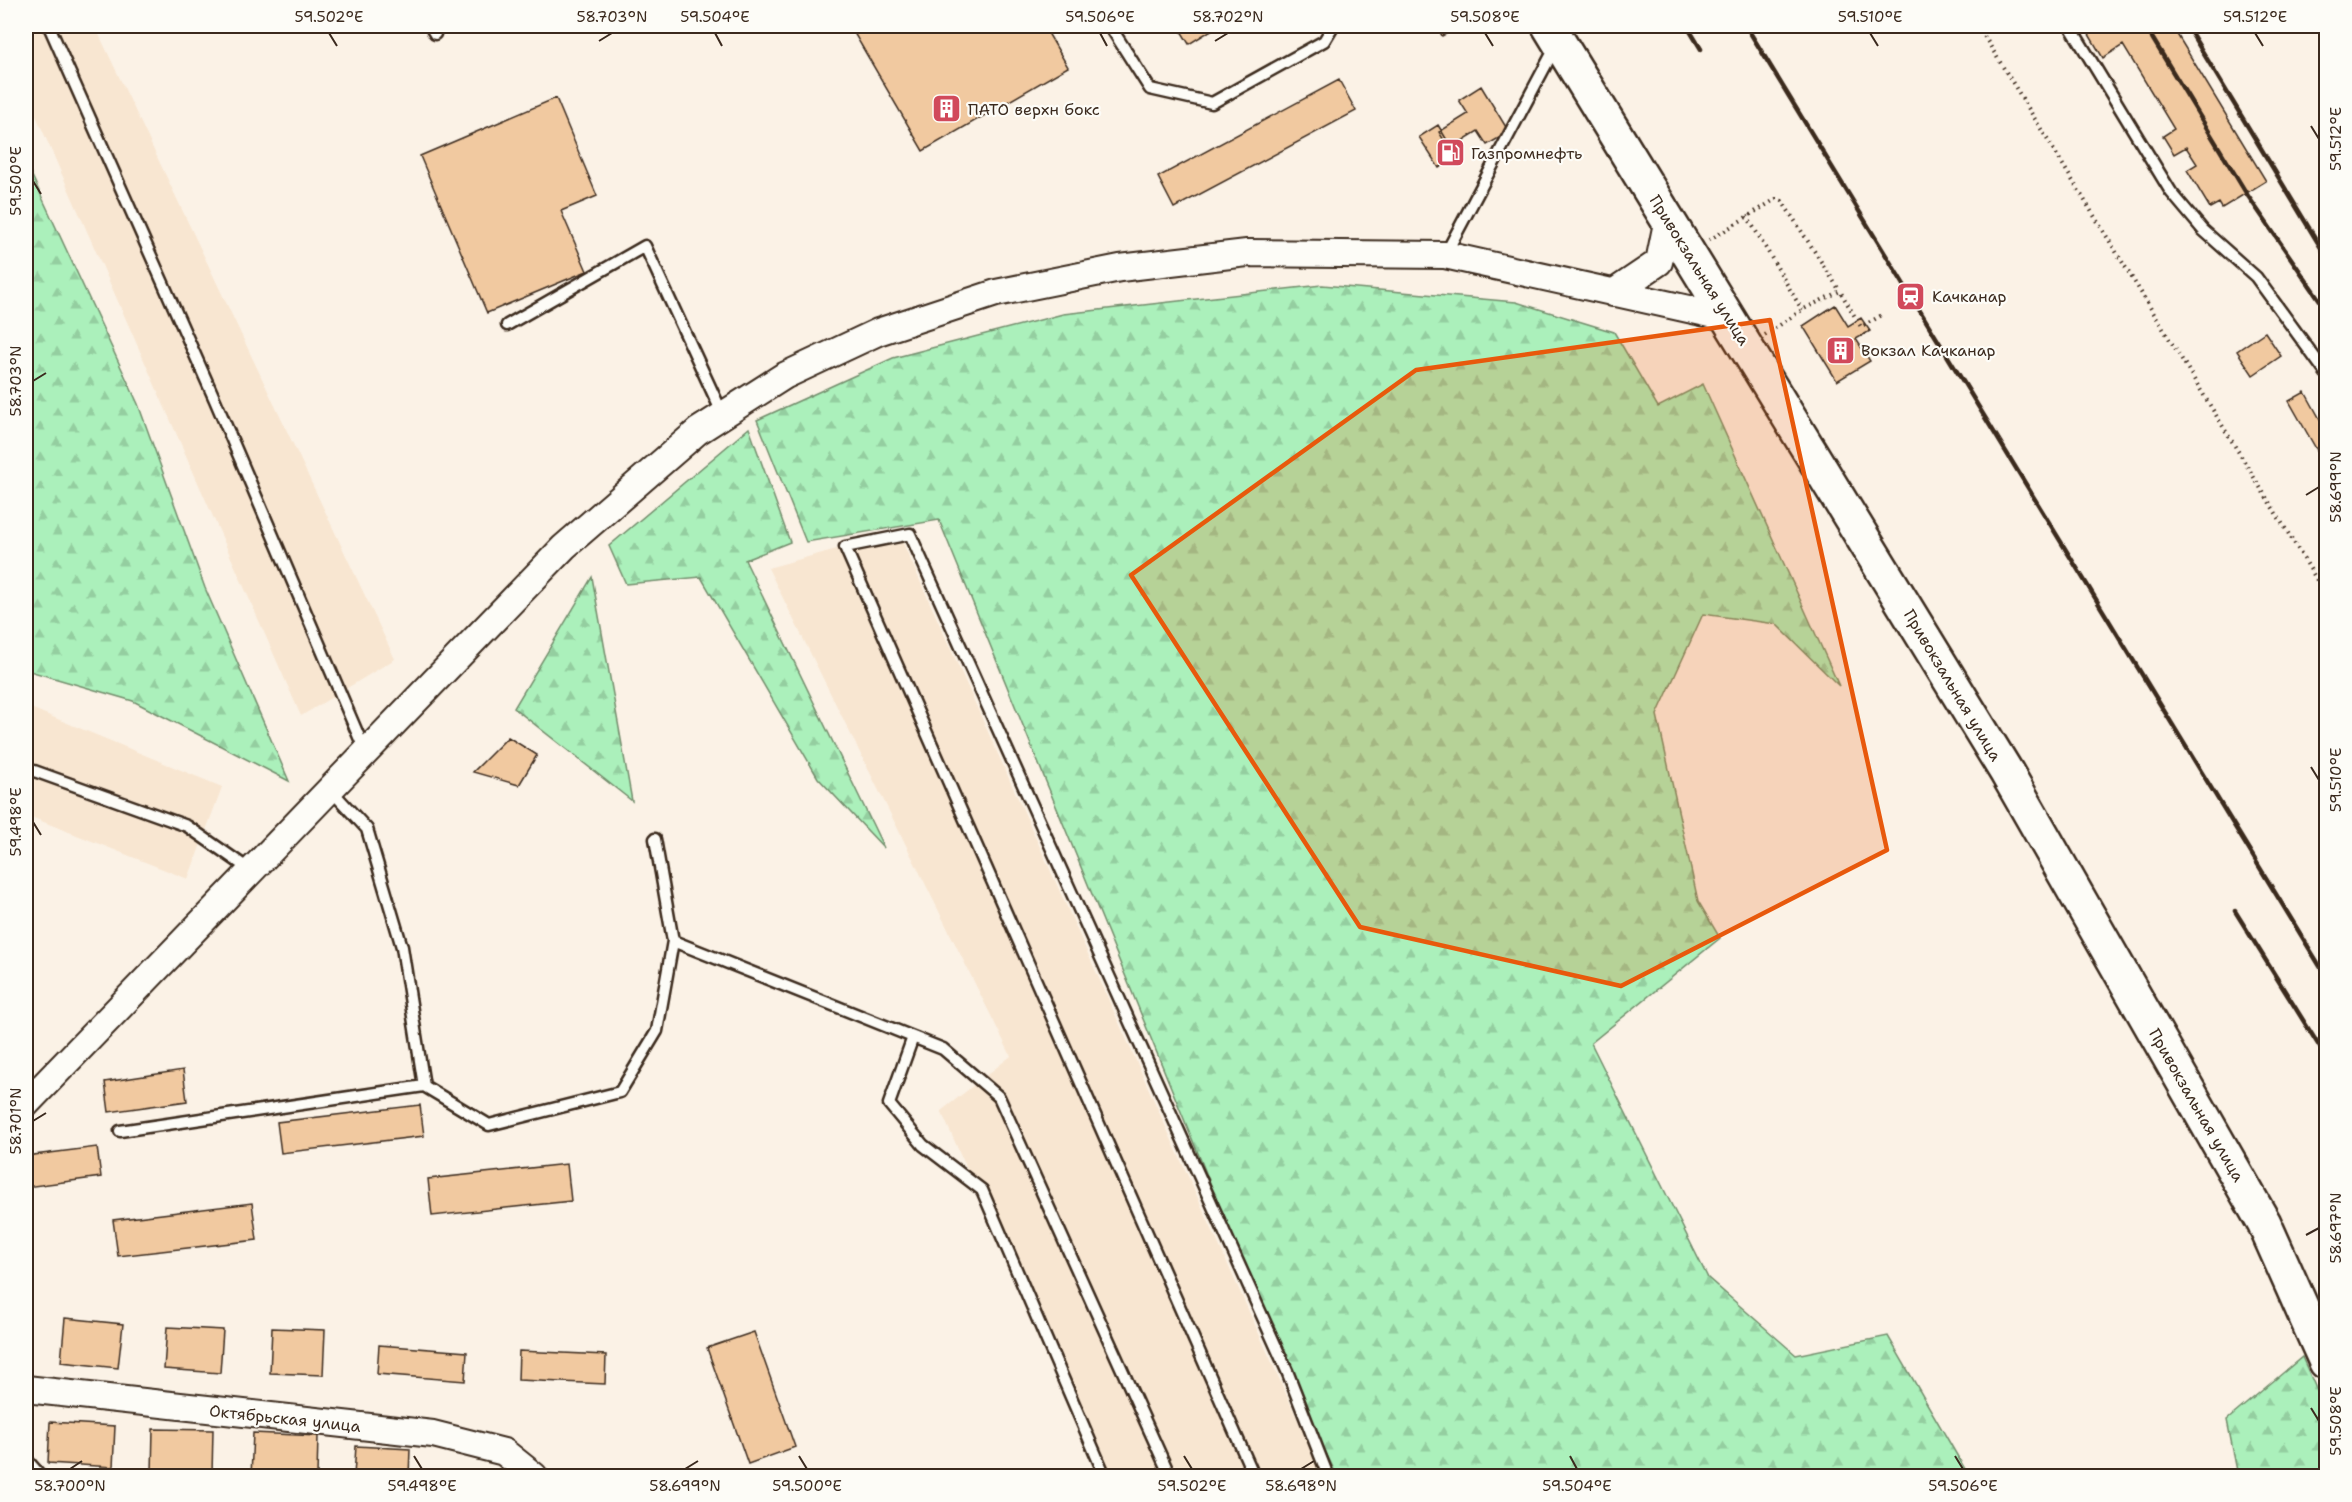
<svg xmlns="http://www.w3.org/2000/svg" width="2352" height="1502" viewBox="0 0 2352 1502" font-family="'Shantell Sans',sans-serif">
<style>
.built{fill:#f8e6d1}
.forest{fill:url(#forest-firs);stroke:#738d6c;stroke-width:1.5}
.building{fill:#f1c9a0;stroke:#3b2a1e;stroke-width:1.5}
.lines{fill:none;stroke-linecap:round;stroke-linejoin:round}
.service-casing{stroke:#3b2a1e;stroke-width:15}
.tertiary-casing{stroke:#3b2a1e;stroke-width:30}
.primary-casing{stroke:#3b2a1e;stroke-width:38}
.path{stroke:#3b2a1e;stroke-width:4;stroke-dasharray:1.5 4.5;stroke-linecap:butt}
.service{stroke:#fdfcf7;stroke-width:10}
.tertiary{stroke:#fdfcf7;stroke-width:26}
.primary{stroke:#fdfcf7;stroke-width:33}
.rail{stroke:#3b2a1e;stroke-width:4.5}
.marked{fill:#e8590c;fill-opacity:0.2;stroke:#e8590c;stroke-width:4.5;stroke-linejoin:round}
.ticks{fill:none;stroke:#3b2a1e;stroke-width:2}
.labels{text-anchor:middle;stroke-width:4.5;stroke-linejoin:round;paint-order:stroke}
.poi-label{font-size:16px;fill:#3b2a1e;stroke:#fdfcf7;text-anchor:start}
.street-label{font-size:16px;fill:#3b2a1e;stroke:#fdfcf7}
.neatline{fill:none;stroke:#3b2a1e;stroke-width:2}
.ticks-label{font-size:15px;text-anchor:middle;fill:#3b2a1e}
</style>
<defs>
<pattern id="forest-firs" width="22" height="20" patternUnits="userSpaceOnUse" patternTransform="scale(1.5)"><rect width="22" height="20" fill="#abf0bb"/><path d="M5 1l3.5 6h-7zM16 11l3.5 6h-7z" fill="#94cea0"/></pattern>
</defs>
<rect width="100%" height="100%" fill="#fbf2e6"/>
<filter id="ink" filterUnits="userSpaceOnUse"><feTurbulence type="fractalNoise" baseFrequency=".0167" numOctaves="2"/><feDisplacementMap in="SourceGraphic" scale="12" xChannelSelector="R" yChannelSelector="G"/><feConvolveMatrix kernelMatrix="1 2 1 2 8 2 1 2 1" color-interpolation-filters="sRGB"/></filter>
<g filter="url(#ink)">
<path class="built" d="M26,26H95L395,659L301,716L26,93Z
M898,532L1323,1476H1105L941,1111L1011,1056L768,568Z
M26,706L222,787L188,879L26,815Z"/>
<path class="forest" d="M26,163L138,404L205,588L289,781L133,701L26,670Z
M1322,285L1516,302L1614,332L1658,407L1703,384L1839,686L1776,624L1703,614L1657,715L1698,901L1720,938L1591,1043L1708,1278L1796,1355L1888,1336L1969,1476H1337L1287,1371L939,520L806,542L757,420L893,358L1063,314Z
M749,428L790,542L745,560L884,848L818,778L701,577L626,584L609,546Z
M592,577L632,801L514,708Z
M2302,1357L2326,1411V1476H2238L2227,1420Z"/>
<path class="building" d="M850,26H1044L1068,67L923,151Z
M1178,26H1218L1189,44Z
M1437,26H1461L1442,36Z
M2084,26H2172L2266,181L2222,208L2219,203L2210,208L2187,170L2197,164L2186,147L2174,154L2163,136L2174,129L2123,45L2103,58Z
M1339,80L1356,111L1174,208L1158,177Z
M1481,86L1509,132L1487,145L1478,131L1449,149L1439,132L1468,114L1459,100Z
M556,98L597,196L561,211L587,271L487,313L420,156Z
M1438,125L1457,157L1439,168L1419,137Z
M1835,305L1848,326L1861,318L1870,331L1856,339L1870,361L1837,381L1803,326Z
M2265,332L2281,356L2253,375L2237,351Z
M2305,392L2326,430V449L2319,454L2289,401Z
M508,737L537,755L519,785L473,772Z
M183,1070L187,1101L109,1112L105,1082Z
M420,1105L424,1136L281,1153L277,1122Z
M97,1147L101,1177L26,1187V1156Z
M567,1164L571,1201L432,1216L428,1179Z
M252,1203L257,1240L118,1256L113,1220Z
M65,1318L123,1324L118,1368L61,1362Z
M167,1327L223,1330L220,1373L164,1369Z
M272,1328L325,1330L323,1375L270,1373Z
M754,1332L795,1447L748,1464L707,1348Z
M379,1345L467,1352L465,1381L377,1374Z
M519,1351L606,1355L605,1384L518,1380Z
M50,1422L115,1426L113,1467L48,1463Z
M153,1429L213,1430L212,1474L152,1473Z
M253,1433L318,1436L317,1476H251Z
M356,1446L410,1449L409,1476H354Z"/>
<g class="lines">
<defs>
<path id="service" d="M49,26L215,400L365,751
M430,26L435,34
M1110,26L1150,89L1212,103L1324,41L1333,26
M2070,26L2171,192L2203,230L2256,277L2326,373
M1445,255L1556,46
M507,325L645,246L723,415
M26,768L187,826L250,870
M673,941L943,1049L999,1097L1170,1476
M913,1037L889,1104L923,1145L982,1190L1105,1476
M424,1086L489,1125L620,1092L657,1031L673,941L655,839
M120,1131L424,1086L402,947L367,829L330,789
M26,1459L41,1476
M1254,1476L845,547L910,534L1287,1371L1328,1476"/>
<path id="tertiary" d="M1613,293L1659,262L1668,218
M26,1104L564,547L698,431L784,376L878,332L996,293L1120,268L1247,253L1445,255L1729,318
M26,1389L433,1434L504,1452L534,1476"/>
<path id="primary" d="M1549,26L2007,773L2264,1223L2326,1362"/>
</defs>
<use href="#service" class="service-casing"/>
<use href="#tertiary" class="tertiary-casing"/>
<use href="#primary" class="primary-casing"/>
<path class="path" d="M1978,26L2326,595
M1747,216L1802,310
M1709,240L1776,199L1782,201L1840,291
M1765,335L1802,310L1840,291L1861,327L1884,314"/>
<use href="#service" class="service"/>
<use href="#tertiary" class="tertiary"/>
<use href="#primary" class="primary"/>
<path class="rail" d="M1687,26L1701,49
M1746,26L2326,976
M2145,26L2248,196L2326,309
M2187,26L2326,256
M2235,911L2326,1057"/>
</g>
</g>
<path class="marked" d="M1770,320L1887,850L1621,986L1360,927L1131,575L1416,370Z"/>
<path class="ticks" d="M329,33L337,46M715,33L722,46M1100,33L1107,46M1485,33L1493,46M1870,33L1878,46M2255,33L2263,46M599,41L612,33M1215,41L1228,33M2311,126L2319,139M33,181L41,194M33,381L46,373M2306,495L2319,487M2311,767L2319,780M33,822L41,835M33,1121L46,1113M2306,1235L2319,1228M2311,1408L2319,1421M414,1456L422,1469M799,1456L807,1469M1184,1456L1192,1469M1570,1456L1577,1469M1955,1456L1963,1469M70,1469L82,1461M685,1469L698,1461M1301,1469L1314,1461"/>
<defs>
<symbol id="building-square" viewBox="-11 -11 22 22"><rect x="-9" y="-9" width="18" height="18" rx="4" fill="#d1495b" stroke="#fdfcf7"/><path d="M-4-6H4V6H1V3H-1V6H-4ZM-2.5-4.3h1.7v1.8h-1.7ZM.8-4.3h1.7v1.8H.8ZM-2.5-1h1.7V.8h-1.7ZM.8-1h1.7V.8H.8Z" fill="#fff"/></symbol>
<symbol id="fuel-square" viewBox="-11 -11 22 22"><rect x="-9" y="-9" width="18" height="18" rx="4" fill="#d1495b" stroke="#fdfcf7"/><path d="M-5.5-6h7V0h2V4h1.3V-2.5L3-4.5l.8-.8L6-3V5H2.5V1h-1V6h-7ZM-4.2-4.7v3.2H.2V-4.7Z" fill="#fff"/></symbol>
<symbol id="station-square" viewBox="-11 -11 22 22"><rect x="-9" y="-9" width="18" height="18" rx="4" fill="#d1495b" stroke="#fdfcf7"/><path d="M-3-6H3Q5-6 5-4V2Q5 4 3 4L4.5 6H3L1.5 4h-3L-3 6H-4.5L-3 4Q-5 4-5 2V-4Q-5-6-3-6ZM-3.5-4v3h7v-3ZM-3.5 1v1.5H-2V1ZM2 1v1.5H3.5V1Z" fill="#fff"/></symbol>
</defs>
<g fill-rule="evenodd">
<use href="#building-square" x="930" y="92" width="33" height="33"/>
<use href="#fuel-square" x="1434" y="136" width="33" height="33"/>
<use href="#station-square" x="1894" y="280" width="33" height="33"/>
<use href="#building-square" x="1824" y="334" width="33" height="33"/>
</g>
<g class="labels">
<g class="poi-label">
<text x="968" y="115">ПАТО верхн бокс</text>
<text x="1471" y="159">Газпромнефть</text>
<text x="1932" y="302">Качканар</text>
<text x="1861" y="356">Вокзал Качканар</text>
</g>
<g class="street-label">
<text transform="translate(1700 270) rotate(58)" y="6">Привокзальная улица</text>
<text transform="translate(1953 685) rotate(59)" y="6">Привокзальная улица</text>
<text transform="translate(2197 1105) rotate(60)" y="6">Привокзальная улица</text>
<text transform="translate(285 1418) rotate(6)" y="6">Октябрьская улица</text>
</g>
</g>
<rect width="2352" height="1502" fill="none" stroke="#fdfcf7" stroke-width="66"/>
<rect x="33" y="33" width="2286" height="1436" class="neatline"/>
<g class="ticks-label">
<text x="329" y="22">59.502°E</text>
<text x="612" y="22">58.703°N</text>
<text x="715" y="22">59.504°E</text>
<text x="1100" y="22">59.506°E</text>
<text x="1228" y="22">58.702°N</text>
<text x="1485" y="22">59.508°E</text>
<text x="1870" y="22">59.510°E</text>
<text x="2255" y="22">59.512°E</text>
<text transform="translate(2336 139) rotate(-90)" y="5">59.512°E</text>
<text transform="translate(16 181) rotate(-90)" y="5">59.500°E</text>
<text transform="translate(16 381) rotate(-90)" y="5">58.703°N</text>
<text transform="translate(2336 487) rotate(-90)" y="5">58.699°N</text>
<text transform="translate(2336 780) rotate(-90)" y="5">59.510°E</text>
<text transform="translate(16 822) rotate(-90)" y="5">59.498°E</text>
<text transform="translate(16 1121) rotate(-90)" y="5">58.701°N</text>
<text transform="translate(2336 1228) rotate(-90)" y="5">58.697°N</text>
<text transform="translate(2336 1421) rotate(-90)" y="5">59.508°E</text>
<text x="70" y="1491">58.700°N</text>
<text x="422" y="1491">59.498°E</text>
<text x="685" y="1491">58.699°N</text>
<text x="807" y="1491">59.500°E</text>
<text x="1192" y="1491">59.502°E</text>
<text x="1301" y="1491">58.698°N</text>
<text x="1577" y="1491">59.504°E</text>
<text x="1963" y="1491">59.506°E</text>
</g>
</svg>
